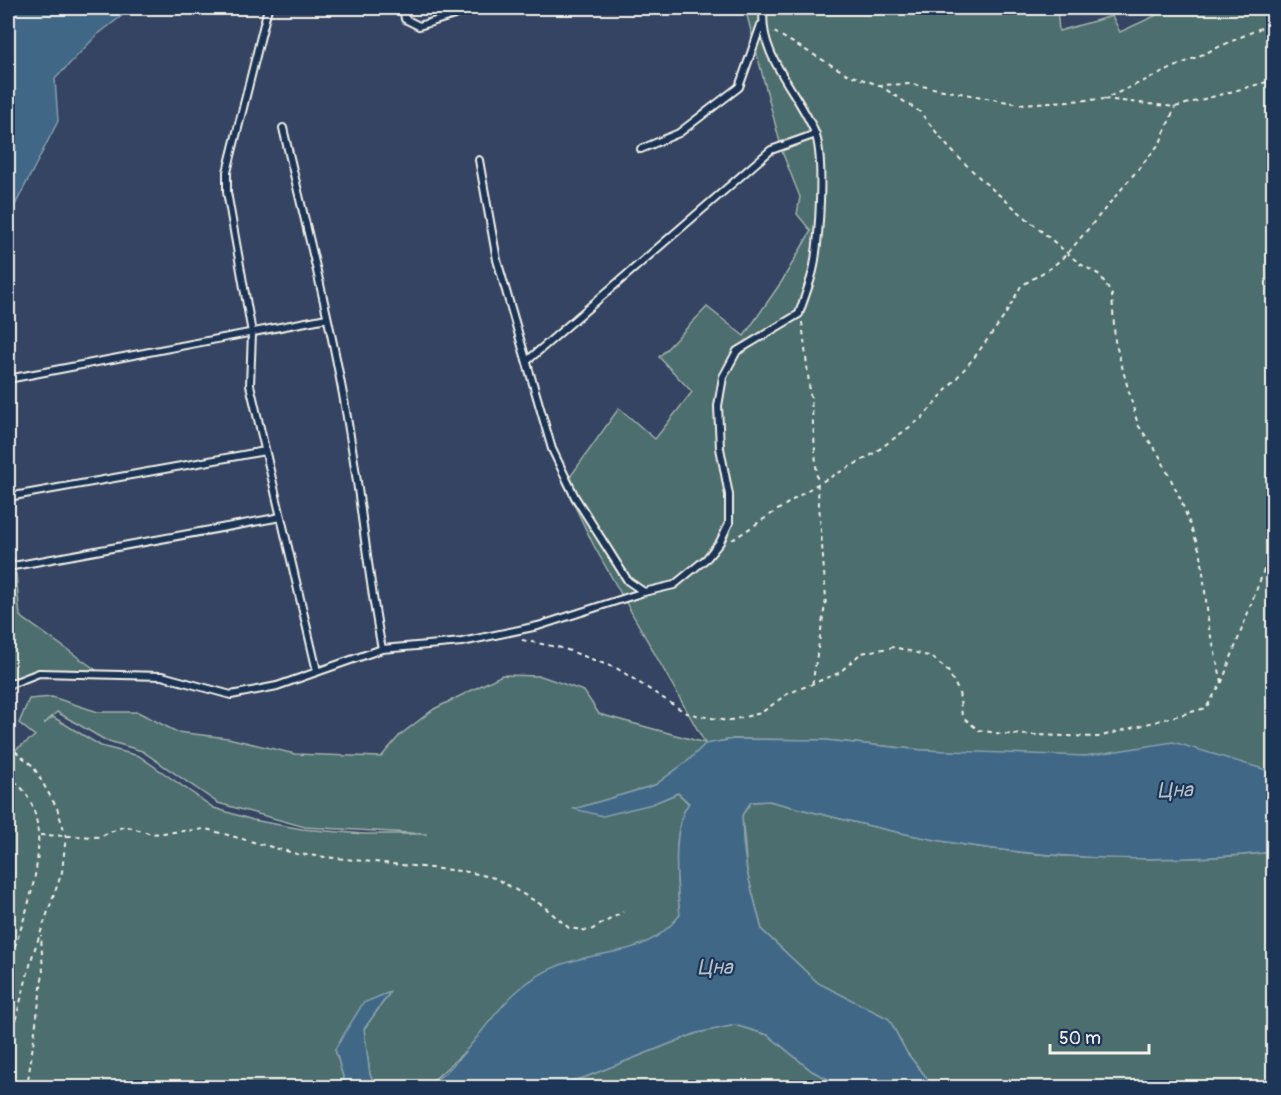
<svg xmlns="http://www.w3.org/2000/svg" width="1281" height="1095" viewBox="0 0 1281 1095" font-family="Pangolin,sans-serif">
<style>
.green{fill:#4d6e6e;stroke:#a0b0ab;stroke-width:1.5;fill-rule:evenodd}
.water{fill:#3f6786;stroke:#879ead;stroke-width:1.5}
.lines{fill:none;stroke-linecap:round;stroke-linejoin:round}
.service-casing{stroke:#f4f1e8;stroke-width:10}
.path{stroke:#f4f1e8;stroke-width:2;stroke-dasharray:4.5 4.5;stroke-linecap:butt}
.service{stroke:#1d3557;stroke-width:6}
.labels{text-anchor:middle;stroke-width:4.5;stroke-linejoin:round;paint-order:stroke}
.water-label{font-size:21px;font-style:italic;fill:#b5c1c6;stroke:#1d3557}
</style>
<rect width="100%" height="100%" fill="#344462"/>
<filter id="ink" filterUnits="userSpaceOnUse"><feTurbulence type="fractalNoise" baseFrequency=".0167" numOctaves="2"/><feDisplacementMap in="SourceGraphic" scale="12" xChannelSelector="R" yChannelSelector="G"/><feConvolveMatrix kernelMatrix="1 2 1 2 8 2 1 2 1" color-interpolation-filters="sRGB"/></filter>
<g filter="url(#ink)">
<path class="green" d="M745,8H1057L1059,31L1112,16L1120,32L1172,8H1273V772L1248,765L1129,750L1086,756L1019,755L922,750L825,740L734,739L706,744L689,760L655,785L575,809L652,804L678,793L689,804C671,824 677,888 680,915L664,935L625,951L560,965L426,1087H378L370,1075L364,1029L389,994L335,1049L346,1087L8,1088V755L35,736L19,723L29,699L52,697L98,712H138L177,732L228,738L295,754L381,757L400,735L434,709L502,675L541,676L584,691L599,714L705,743L594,546L563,482L568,480L619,408L655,439L692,392L659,357L707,307L744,336L782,281L811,231L797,214L800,197L783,154ZM57,712L105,740L142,751L218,803L305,827L427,834H364L302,829L253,820L214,808L139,756L101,746L53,717L44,724Z
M8,573L16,574L20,616L99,672L70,670L8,679Z
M769,801C816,813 863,825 911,835C1023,859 1159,865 1273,852V1087H934L907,1053L889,1019L818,983L762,930L747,872L742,815L751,802Z
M735,1025L768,1035L812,1071L844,1087L544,1088L583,1078L697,1033Z"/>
<path class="water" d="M8,8H132L97,35L55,79L58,121L8,219Z
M734,739L825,740L922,750L1086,756L1173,742L1273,772V852C1159,865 1023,859 911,835C863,825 816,813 769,801L751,802L742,815L743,842L747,872L762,930L818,983L889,1019L907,1053L934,1087H844L812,1071L768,1035L735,1025L697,1033L583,1078L544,1087H426C434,1081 444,1075 451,1067C489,1029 506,985 560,965C607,947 643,960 680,915C677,886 671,826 689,803L678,793L652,804L603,816L574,809L655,785L689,760L705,744Z
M390,992L364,1029L370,1075L377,1087H346L335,1049L363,1003Z"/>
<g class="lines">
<defs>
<path id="service" d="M268,8L227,172V192L252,333L250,385L317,671
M403,8L405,19L419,26L477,8
M283,128C307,231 334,333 350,436C362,507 368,578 382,649
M641,149L679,133L739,87L761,25
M479,160L497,260L552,449L575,497L628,581L644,592
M527,361L771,150L816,134
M8,379L327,318
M8,497L265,451
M8,567L281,517
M8,685L39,673L162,676L231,695L277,686L382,649L462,642L538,626L644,592L674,585L707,558L720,542L729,523V495L720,448L718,406L723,377L737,351L799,314C804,298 811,282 814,266C819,237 825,158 815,133C799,92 757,55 764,8"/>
</defs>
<use href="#service" class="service-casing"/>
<path class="path" d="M774,32L849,75L879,85L911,84L1019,104L1104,99L1274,22
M879,85L920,112L950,149L984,182L1080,264L1100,275L1112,295L1115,341L1138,425L1159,455L1180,498L1201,554L1209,628L1222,682
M1104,99L1175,107L1274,80
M802,322L812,410L826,599L812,686
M732,540L814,486L870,456L922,418L973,359L1004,317L1021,286L1052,267L1068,253L1160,143L1175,107
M522,640L562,648L618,669L686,713L727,721L761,713L787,694L839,673L861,653L894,647L932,657L948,671L959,692L962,716L978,730L1002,734L1098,737L1206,708L1222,682L1274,543
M8,745L33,766L57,808L66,836L62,872L33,954L8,1048
M8,775C14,781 23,788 27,795C55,842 24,919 8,966
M40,835L99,837L125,826L152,834L206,829L297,854L469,872L495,878L542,905L569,928L589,931L623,912
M27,1088L43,973L41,935"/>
<use href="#service" class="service"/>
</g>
</g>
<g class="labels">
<g class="water-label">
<text transform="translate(1175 790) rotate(-1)" y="7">Цна</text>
<text x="715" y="974">Цна</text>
</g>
</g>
<rect width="1281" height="1095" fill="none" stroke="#1d3557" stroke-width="30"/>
<rect x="15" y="15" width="1251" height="1065" fill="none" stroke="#f4f1e8" stroke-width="2" filter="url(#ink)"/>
<path d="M1050 1044v9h99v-9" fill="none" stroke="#f4f1e8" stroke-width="3"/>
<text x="1059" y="1044" font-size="18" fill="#f4f1e8" stroke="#1d3557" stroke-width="4.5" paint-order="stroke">50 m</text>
</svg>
